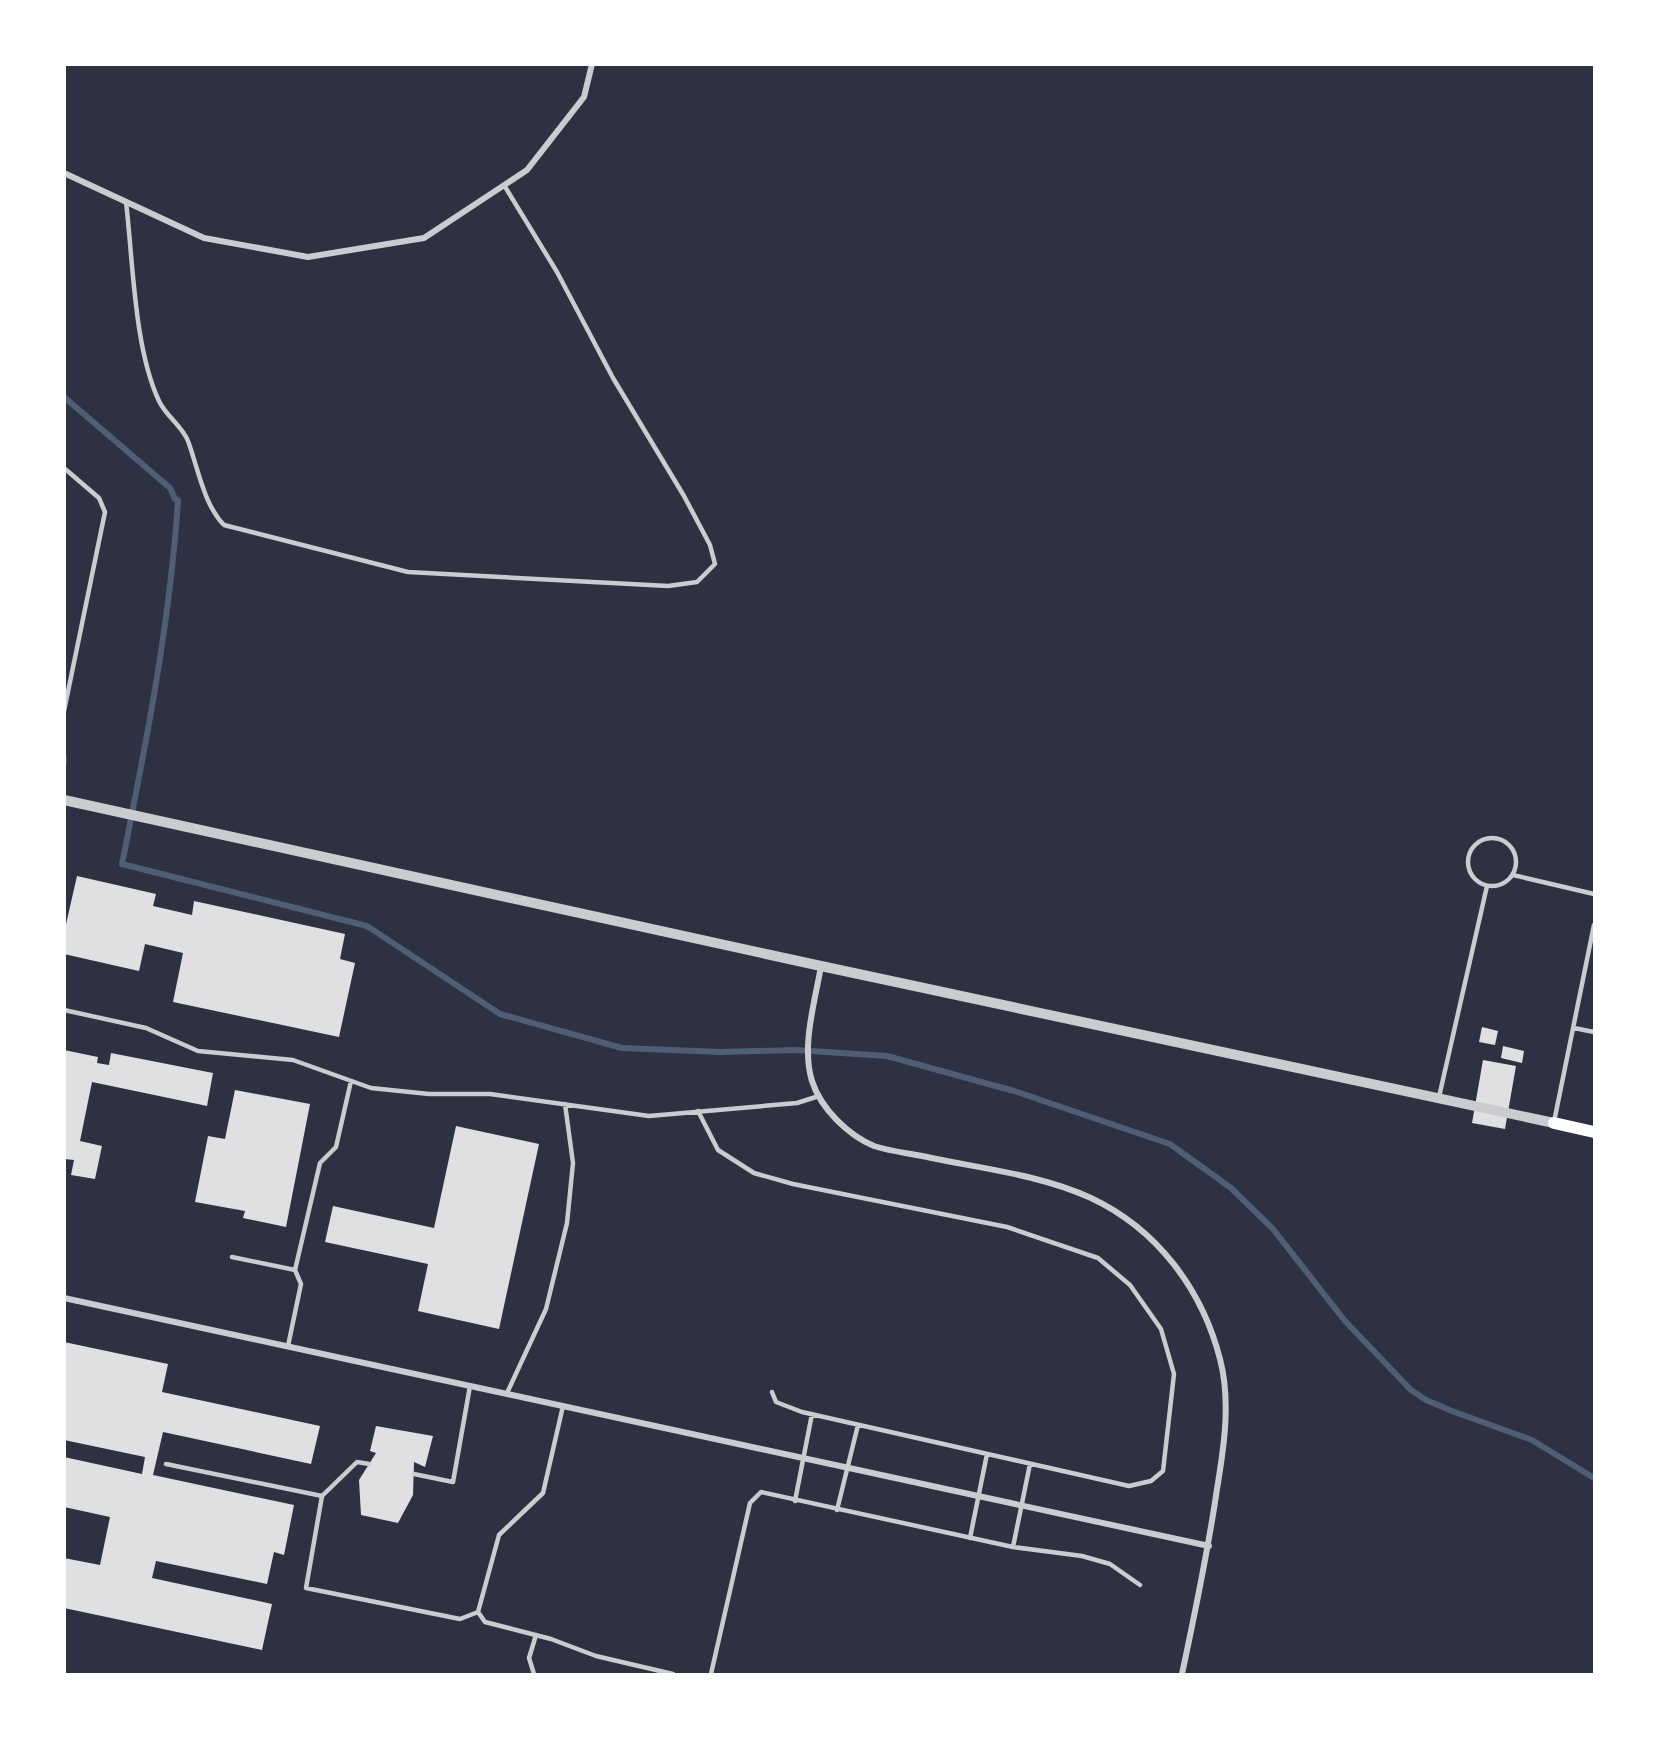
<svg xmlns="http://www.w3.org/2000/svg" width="1659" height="1739" viewBox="0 0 1659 1739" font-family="'Varela Round',sans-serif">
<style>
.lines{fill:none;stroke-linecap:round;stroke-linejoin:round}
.stream{stroke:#4f5d75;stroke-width:6}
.building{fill:#e0e0e3}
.service{stroke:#caccd0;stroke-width:4.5}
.minor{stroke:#caccd0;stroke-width:6}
.tertiary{stroke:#caccd0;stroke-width:10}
.secondary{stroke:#fff;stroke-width:12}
</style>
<rect width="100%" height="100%" fill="#2d3142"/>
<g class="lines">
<path class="stream" d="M64,397L170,488L175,499L178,500C170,623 146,744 122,864L367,926L500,1014L622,1048L721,1052L796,1050L887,1056L1014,1091L1170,1144L1231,1188L1273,1229L1345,1321L1411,1390L1426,1400L1452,1411L1532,1440L1594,1478"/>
</g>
<path class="building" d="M77,876L156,894L153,906L192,915L194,901L345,934L340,959L355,963L339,1037L173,1002L183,953L145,944L139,971L64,954V933Z
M1482,1027L1498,1031L1495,1045L1479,1042Z
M1503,1046L1524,1051L1522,1063L1501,1058Z
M64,1050L98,1057L97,1063L109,1065L111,1053L213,1073L207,1106L92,1082L80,1141L102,1146L95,1179L71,1175L74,1160L64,1159Z
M1483,1060L1516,1066L1505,1129L1472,1123Z
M235,1090L310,1104L286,1227L243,1218L245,1211L195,1202L208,1136L225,1139Z
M456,1126L539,1144L499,1329L418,1311L428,1264L325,1242L333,1206L434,1228Z
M64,1342L168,1364L162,1392L320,1426L311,1464L163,1432L153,1475L294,1505L284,1555L274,1552L267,1584L156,1561L152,1578L272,1604L262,1650L64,1608V1558L100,1565L110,1517L64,1507V1457L142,1474L145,1457L64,1440Z
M376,1426L433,1436L425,1467L414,1462L413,1495L398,1523L361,1515L359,1480L376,1453L370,1451Z"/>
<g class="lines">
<path class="service" d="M126,202C133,260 134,348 159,401C166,416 182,426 188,441C198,468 204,505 224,525L408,572L668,586L697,582L715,564L710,545L684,496L613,378L557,272L504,185
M64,468L99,498L105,512L64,711
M64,757V763
M1468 862a24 24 0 1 1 48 0a24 24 0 1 1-48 0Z
M1513,875L1594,894
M64,1010L146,1028L198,1051L293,1060L371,1088L429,1094H490L649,1116L797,1103L819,1096
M1574,1028L1594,1032
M1439,1097L1487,886
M698,1111L718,1150L754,1173L793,1184L1007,1227L1098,1258L1130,1285L1161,1329L1174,1374L1163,1471L1151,1481L1129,1486L802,1412L776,1402L772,1392
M1554,1122L1594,925
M232,1257L295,1270
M288,1346L301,1284L295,1270L320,1163L336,1147L351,1081
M507,1393L546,1309L567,1223L573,1163L565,1104
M563,1406L543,1493L499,1535L478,1612L485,1622L551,1639L596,1656L673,1674
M166,1464L322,1496L357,1462L369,1464
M414,1474L453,1482L470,1386
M322,1496L306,1588L460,1619L478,1612
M795,1501L812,1414
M837,1510L858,1425
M970,1538L987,1454
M1013,1547L1030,1464
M534,1674L529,1658L536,1635
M711,1674L750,1503L761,1492L1013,1547L1082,1556L1110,1564L1140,1585"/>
<path class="minor" d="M64,173L204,238L308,257L424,238L527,170L584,97L592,64
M821,966C815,1002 801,1046 812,1081C821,1109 848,1135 874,1146C889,1151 907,1153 922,1156C977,1168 1039,1174 1091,1198C1157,1229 1202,1289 1220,1359C1231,1401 1224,1447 1217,1489C1208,1551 1195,1613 1182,1674
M64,1298L1209,1546"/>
<path class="tertiary" d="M64,800L821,966L1554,1123"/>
<path class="secondary" d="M1554,1123L1594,1132"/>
</g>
<rect width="1659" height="1739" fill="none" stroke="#ffffff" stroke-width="132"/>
</svg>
